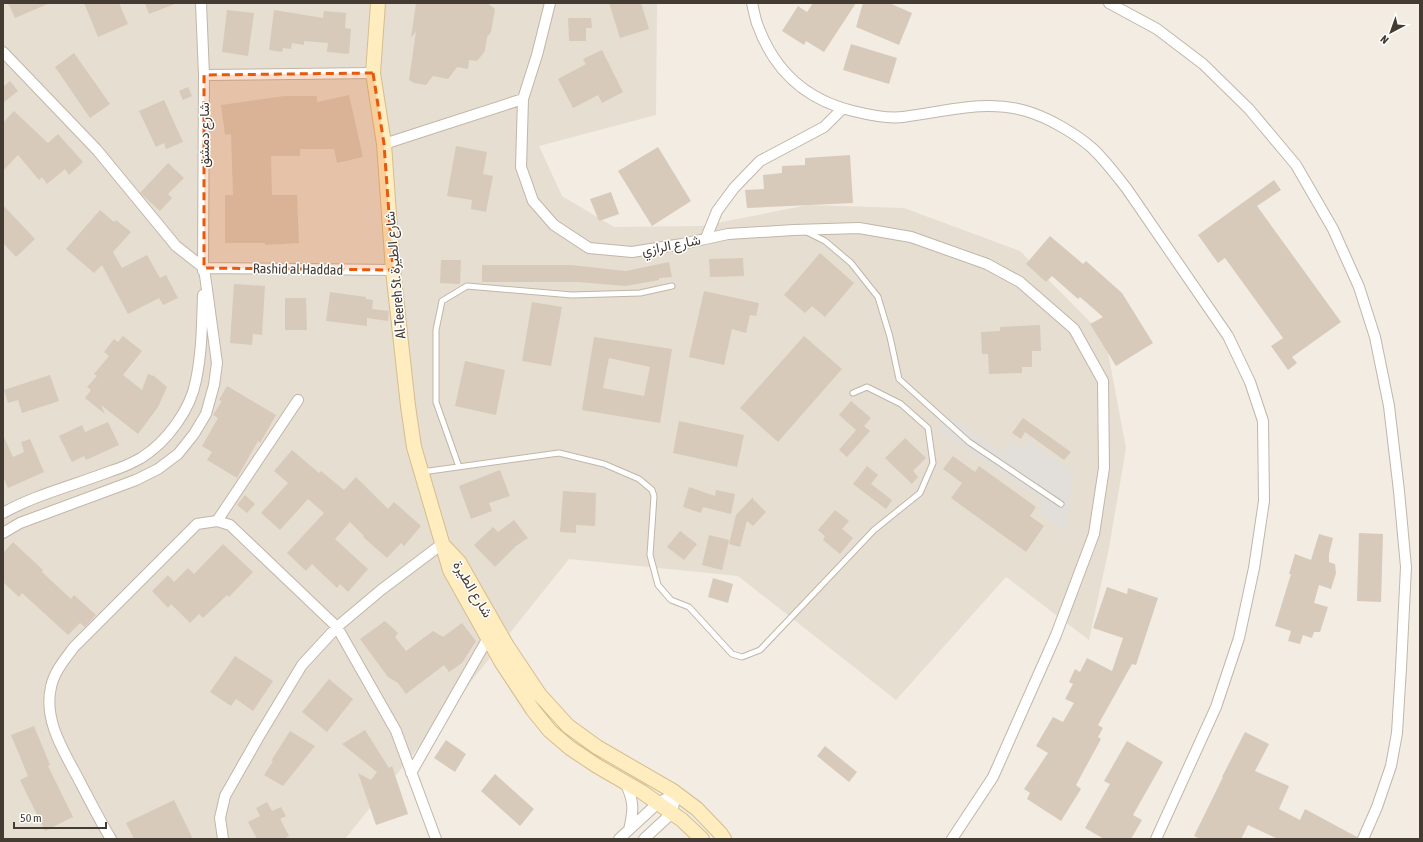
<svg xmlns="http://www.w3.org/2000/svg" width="1423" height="842" viewBox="0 0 1423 842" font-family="'Asap Condensed',Vazirmatn,sans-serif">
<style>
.residential{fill:#e6ded0}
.parking{fill:#e2dfdb}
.building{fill:#d7caba;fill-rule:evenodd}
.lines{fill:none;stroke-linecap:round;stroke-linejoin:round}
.service-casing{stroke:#c1b6a8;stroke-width:7}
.minor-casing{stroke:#c1b6a8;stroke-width:12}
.secondary-casing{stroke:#d4be8f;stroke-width:16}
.service{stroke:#fff;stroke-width:5}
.minor{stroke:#fff;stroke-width:10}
.secondary{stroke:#ffecbf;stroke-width:14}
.marked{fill:#e8590c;fill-opacity:0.2;stroke:#e8590c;stroke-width:3;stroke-dasharray:8 5;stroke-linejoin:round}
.labels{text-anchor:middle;stroke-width:3;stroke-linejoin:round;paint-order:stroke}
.street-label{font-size:14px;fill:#443c33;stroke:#fff}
</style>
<rect width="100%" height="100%" fill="#f2ece2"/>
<path class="residential" d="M3,3H657L656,115L539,146L562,196L614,227L702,226L808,205L904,208L1020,251L1105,337L1126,448L1109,548L1089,640L1006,577L896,700L738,576L569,559L345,839H3Z"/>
<path class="parking" d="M951,416L1002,453L1011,441L1024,449L1030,441L1068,468L1074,460L1066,531L1039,512L1041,499L938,431Z"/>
<path class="building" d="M8,3H50L15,18Z
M84,3H119L128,24L98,37Z
M145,3H175V4L149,14Z
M416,3H487L495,9L491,32L487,37L485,51L477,61L469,60L468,69L457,67L448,79L433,76L426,85L414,83L409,80L416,31L411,38Z
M609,3H641L649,29L620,38Z
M813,3H856L824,52L806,41L804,45L782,31L798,6L807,12Z
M863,3H889L912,13L899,45L856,27Z
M227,10L254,13L248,56L222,52Z
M274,10L323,18L324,11L346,13L345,28L351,29L349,54L327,52L328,43L304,41V45L292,43L291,49L283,48L282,52L269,50Z
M568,18H591L592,28H586V41H569Z
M851,44L897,58L889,84L843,70Z
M602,50L623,92L602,103L598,95L573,108L558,79L586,64L583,59Z
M74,53L110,104L90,118L55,67Z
M10,81L18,91L3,103V87Z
M188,87L192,96L183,100L179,91Z
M349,95L363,157L337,163L334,149H300V156H271L272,195H297L299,243L265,245V243H225V195H233L231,134L225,135L221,105L284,96H317V102Z
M164,100L183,142L166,149L164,143L156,147L139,111Z
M14,111L48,143L58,134L83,162L69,175L65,169L47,184L42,177L39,180L18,155L3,171V123Z
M456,146L487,152L483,174L493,176L486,212L471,209L472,200L447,196Z
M658,147L691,201L652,226L618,171Z
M850,155L853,203L747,208L745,190L764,189L763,175L782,173V166L805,165V158Z
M168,163L184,178L168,194L172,198L160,211L140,193Z
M1274,180L1281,190L1257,206L1341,322L1292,357L1297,363L1288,370L1271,346L1283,338L1225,258L1218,263L1198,235Z
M611,192L619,214L599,221L590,199Z
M3,205L35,239L16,257L3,243Z
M100,210L114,222L116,220L131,232L113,252L122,268L147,255L160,278L166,275L178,298L163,305L159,298L128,314L102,265L94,273L66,249Z
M1050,236L1083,264L1086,261L1122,293L1153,343L1116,366L1090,324L1103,317L1080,297L1078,299L1052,276L1046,282L1026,264Z
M820,253L854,283L825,317L812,306L805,313L784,295Z
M743,258L744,276L710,277L709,259Z
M441,260H461L460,284L440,283Z
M669,262L672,277L659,278V280L626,286L578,282H482V265H571L626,271Z
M234,284L265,286L262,335L253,334L252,345L230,343Z
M704,291L759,303L756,316L750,315L746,333L732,329L724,365L689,357Z
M330,292L366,297V299L373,300L372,309L389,311L388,321L367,318V326L326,321Z
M285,298H306L307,330H285Z
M532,302L562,307L551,366L522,361Z
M1040,325L1041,351H1032V367H1022V373L989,374L988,354H982L981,332L1000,331V327Z
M123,336L142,351L123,375L142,390L148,374L154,376L167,387L158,407L138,434L101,405L105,414L85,398L91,390L87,387L97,376L94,374L109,356L104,352L114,339L118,342Z
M804,336L842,369L778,442L740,408Z
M594,337L672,349L660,423L582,410ZM609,358L650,367L644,396L603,388Z
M465,361L505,370L496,415L455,406Z
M50,375L59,401L22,413L18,400L8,403L4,390Z
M227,386L276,415L260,443L258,441L237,478L207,460L212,452L202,446L218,418L213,415L222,401L219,400Z
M851,401L871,418L864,426L870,431L847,457L839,450L856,430L839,415Z
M1023,418L1071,452L1064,460L1025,432L1021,439L1012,433Z
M679,421L744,435L737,467L673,453Z
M108,422L119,445L86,460L84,456L72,462L59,436L82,425L85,432Z
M3,435L13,457L24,452L21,442L30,439L44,472L8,488L3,476Z
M905,438L926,458L913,471L918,477L912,484L885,458Z
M292,450L319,473L321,471L344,490L356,477L388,509L394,502L421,526L404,546L401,543L387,558L363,537L364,536L350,522L335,539L368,569L348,592L340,584L337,588L312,564L306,571L287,553L324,513L308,499L280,530L261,513L288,483L274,471Z
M953,456L975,472L979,466L1036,507L1030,516L1044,526L1026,552L951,498L962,483L943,469Z
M867,466L878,475L871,484L892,500L886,509L853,484Z
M500,470L510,496L489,503L492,511L471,519L459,486Z
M689,487L715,496L716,490L735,494L731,514L703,507L701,513L683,507Z
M563,491L596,493L595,526L576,525V533L560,532Z
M245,495L255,504L247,513L237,505Z
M753,497V499L766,512L753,526L747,521L740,547L729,544L736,515Z
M835,510L849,521L842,529L853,538L840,554L823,540L825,536L818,530Z
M514,520L528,538L516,546L495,567L474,545L493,527L498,532Z
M680,531L697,544L684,560L667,547Z
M1359,533L1383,534L1381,602L1357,601Z
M1319,534L1333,538L1329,554V562L1335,564L1336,573L1331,589L1319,585L1314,603L1328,607L1320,632H1314L1312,638L1303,635L1300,644L1288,641L1291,631L1275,626L1291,574H1289L1295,554L1311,560Z
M709,535L729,540L722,570L702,565Z
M13,542L43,570L42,572L71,599L74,595L96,615L85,627L80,623L68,635L22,593L19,597L3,582V553Z
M223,544L253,572L229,597L227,595L203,618L199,614L190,623L171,604L168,608L152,591L168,575L174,582L188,568L194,574Z
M713,578L733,584L728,603L708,597Z
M1107,587L1127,594L1128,588L1158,598L1136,665L1132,664L1098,725L1103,728L1098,737L1101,739L1076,785L1081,789L1061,821L1027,799L1030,793L1024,789L1048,753L1036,746L1053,717L1063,722L1074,703L1065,699L1073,684L1069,682L1075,669L1080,672L1087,658L1112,671L1123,638L1093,628Z
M385,621L398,633L395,637L406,651L433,631L443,637L462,623L476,641L462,663L449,672L444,665L406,694L398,683L388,677L360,639Z
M235,656L273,681L253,711L236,699L231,706L210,692Z
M329,679L353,699L327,732L302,712Z
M34,726L50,765L48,766L73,817L45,831L20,780L28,776L11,735Z
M365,730L389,768L392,766L408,814L376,825L358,773L371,780L377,772L342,744Z
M290,731L315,746L283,786L264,775L273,761H271Z
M1245,732L1269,744L1255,771L1289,786L1279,809L1300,820L1305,809L1357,837V839H1278L1248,825L1241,839H1201L1194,836L1223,777H1222Z
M446,740L466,754L455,772L434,758Z
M1127,741L1163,762L1133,815L1142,820L1131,839H1104L1085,828L1110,784L1104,781Z
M825,746L857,772L849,782L817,756Z
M495,774L534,809L520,826L481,791Z
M174,800L193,839H134L126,823Z
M267,802L272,811L281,807L286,816L280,819L289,836L284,839H257L248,822L260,816L256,808Z"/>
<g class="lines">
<defs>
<path id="service" d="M807,232L825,241L851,263L878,297L890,337L899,379L969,442L1061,504
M459,467L436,402V330L442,301L467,286L572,295L640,293L672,286
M422,472L559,453L604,464L639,479L652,490L654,496L650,555L658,585L671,600L689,607L732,654L742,657L760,650L874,530L920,493L933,463L928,428L901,404L867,387L853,393"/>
<path id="minor" d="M201,3L204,75L203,271
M550,3L537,55L523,99L521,167L533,201L554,225L589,248L632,252L682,244L728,234L794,230L859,228L911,237L987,264L1020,282L1074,329L1103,381L1104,468L1094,534L1056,635L993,777L952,839
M752,3C754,11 755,19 758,26C775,72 807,100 853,111C869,115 887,119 903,117C944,112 985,99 1026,111C1047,117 1075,133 1092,148C1105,160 1116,175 1127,189L1228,336L1250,382L1263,421L1264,501L1254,568L1239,638L1216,707L1156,839
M1109,3L1157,29L1203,64L1249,109L1296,165L1333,229L1359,287L1375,337L1389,406L1399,491L1406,567L1401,668L1397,733L1391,766L1377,807L1363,839
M3,52L97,150L176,246L204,268L217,363L214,385L206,414L194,434L178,454L158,469L136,480L20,523L3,533
M204,75L373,73
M384,144L523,99
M706,238L717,211L734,188L760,161L824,127L842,109
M204,268L393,270
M3,513C37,494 75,485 111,471C121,468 132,463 141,458C167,442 191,409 196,380C202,352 202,323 203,295
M217,521L298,400
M411,773L488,638
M625,782C634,801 634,809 629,830
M111,839C100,821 90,801 80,782C65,753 43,721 51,687C54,672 65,659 74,647L197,524L217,521L230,525L337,627L396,731L436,839
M223,839L220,818L225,796L258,738L302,665L337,627L381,590L442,544
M619,839L658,803L676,793
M644,839L672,813L676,793"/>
<path id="secondary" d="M378,3L373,73L384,144L393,270L408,406L414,447L450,570L502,663L533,710L550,731L570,748L597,766L642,792L682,820L702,839
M444,546L459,562L507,646L539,694L568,726L597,747L673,791L697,809L720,833L724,839"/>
</defs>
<use href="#service" class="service-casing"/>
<use href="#minor" class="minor-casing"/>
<use href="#secondary" class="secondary-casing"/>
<use href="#service" class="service"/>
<use href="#minor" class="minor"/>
<use href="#secondary" class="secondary"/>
</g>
<path class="marked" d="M373,73L384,144L393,270L204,268V75Z"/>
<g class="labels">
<g class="street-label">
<text transform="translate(204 135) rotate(-90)" y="5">شارع دمشق</text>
<text transform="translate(671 245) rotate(-11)" y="5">شارع الرازي</text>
<text transform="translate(298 269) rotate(1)" y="5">Rashid al Haddad</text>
<text transform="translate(395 275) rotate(-95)" y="5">Al-Teereh St. شارع الطيرة</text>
<text transform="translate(473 589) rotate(59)" y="5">شارع الطيرة</text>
</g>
</g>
<rect width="1423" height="842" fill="none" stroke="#443c33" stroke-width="8"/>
<g transform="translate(1391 32) rotate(221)" stroke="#ffffff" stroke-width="3" paint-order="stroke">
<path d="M0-3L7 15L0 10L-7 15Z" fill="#443c33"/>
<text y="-6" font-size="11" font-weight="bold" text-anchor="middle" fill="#443c33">N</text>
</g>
<path d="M14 822v6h92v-6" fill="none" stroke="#443c33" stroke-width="2"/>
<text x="20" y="822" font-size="12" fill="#443c33" stroke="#ffffff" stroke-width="3" paint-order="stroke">50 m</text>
</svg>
